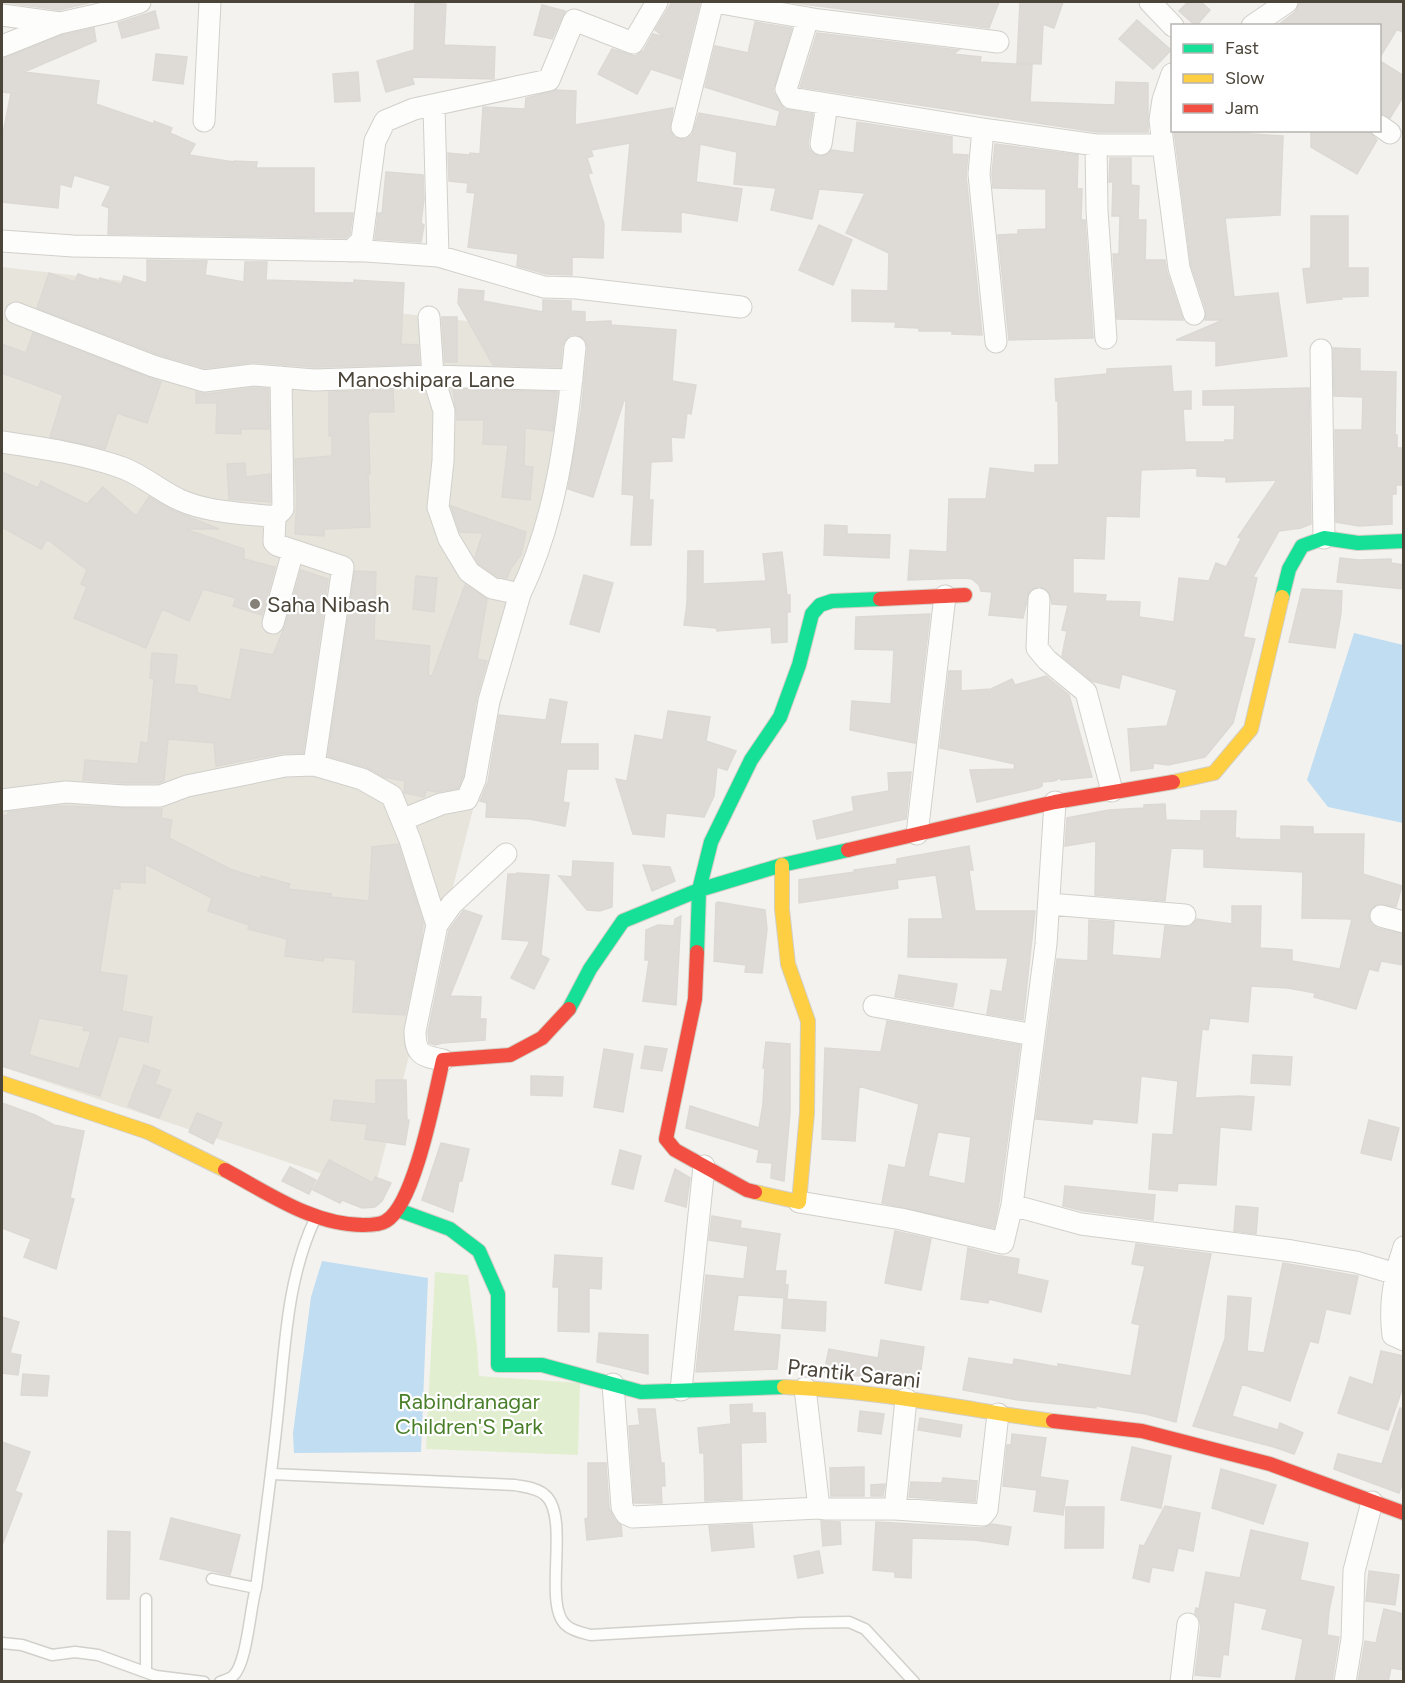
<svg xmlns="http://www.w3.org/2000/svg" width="1405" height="1683" viewBox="0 0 1405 1683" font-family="Figtree,sans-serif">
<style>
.residential{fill:#e7e4dc}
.green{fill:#e1eecf}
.water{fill:#c0ddf1}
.building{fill:#dedbd6;stroke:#dcd9d4;stroke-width:1.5;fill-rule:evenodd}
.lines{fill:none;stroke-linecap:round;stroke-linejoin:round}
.lane-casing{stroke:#d2d0cb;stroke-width:13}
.street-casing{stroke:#d2d0cb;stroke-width:23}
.fast-casing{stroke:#d3cfc5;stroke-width:16}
.slow-casing{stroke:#d3cfc5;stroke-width:16}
.jam-casing{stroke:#d3cfc5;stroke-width:16}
.lane{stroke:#fdfdfc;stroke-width:10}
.street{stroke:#fdfdfc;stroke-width:21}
.fast{stroke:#16e098;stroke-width:14}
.slow{stroke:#ffcf43;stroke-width:14}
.jam{stroke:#f24e42;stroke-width:14}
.poi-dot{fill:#868178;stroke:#fff;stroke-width:2}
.labels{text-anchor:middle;stroke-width:4.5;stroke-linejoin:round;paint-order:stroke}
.street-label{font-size:22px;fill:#4b4439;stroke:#fff}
.poi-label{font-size:22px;fill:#4b4439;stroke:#fff;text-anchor:start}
.park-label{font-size:22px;fill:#4a7f2a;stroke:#fff}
</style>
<rect width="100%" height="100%" fill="#f4f2ee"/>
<path class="residential" d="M2,267L596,336L374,1191L2,1067Z"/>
<path class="green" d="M435,1272L468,1275L477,1346L479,1376L580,1383L578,1455L426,1449Z"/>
<path class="water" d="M1354,633L1403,645V823L1328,807L1307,780Z
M322,1261L428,1278L421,1452L294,1453L293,1433L311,1297Z"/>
<path class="building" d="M2,2H89V3L59,10Z
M672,2H700L681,79L651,69L637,94L598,74L612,49L635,56L644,50L653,34L664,37L655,30Z
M787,2H999L989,28Z
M1020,2H1063L1054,28L1043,24L1041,64L1017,63Z
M1188,2H1201L1210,10L1196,26L1179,11Z
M1300,2H1404V33L1397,29L1380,57V26H1277L1295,12Z
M415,3L446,4L444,45L495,47L494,79L412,77L414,84L386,92L377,61L414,50Z
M542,5L565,11L552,39L534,35Z
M155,11L159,28L122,38L118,23Z
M1137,20L1171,50L1153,69L1119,39Z
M755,22L792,28L773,91L784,109L813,114L808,143L809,149L814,154L825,156L832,150L854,153L857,122L952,137V154L968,155L966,175L982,335L952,334V331H919V328L895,327L896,322L852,321V290L888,291L889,253L846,233L865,193L819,189L812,219L771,210L776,188L734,184L737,152L700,144L696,182L742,189L737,221L681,212V232L622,230L630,143L591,150L593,156L587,158L592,173L588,174L604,224L603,258L572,257V275L546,274L517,266L518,254L468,247L475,193L467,192L468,183L449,181L448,153L470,155V153L480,154L483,107L525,109L526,98L556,90L576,91L575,125L673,108L670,130L674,137L680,139H686L692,135L699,113L776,127L780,111L705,87L715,46L748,53Z
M94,28L96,41L24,72L99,81L96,104L154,124V121L172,128L170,133L195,144L189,155L234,162V161L257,162L256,168H314V213H353L350,234L346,238L108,234L109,208L102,205L111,186L74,175L71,187L60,184L58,208L2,202V138L11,93L2,92V59L62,35Z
M817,33L959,50L953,54L981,57L980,62L1032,65L1030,102L1115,105L1116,82L1148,83V132H1097L800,87Z
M156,54L187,57L183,84L153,80Z
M1380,61L1404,76V95L1390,118L1380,114Z
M358,72L360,101L335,102L333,74Z
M1174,130H1236V133L1283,136L1280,215L1225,218L1234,297L1278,293L1287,356L1216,366V341L1176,340L1223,320H1205L1206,310L1191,265Z
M1311,130H1368L1377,140L1357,174L1311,147Z
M995,144L1078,155L1077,189H1082L1081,220H1085L1093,338L1009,340L998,235L1018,234V230L1046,229V189L993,188L992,174Z
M1110,158H1131V185L1139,186L1138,220H1146L1145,260H1165L1167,272L1183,320L1117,319L1113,254H1119L1120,216H1112L1113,182H1109Z
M386,172L423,175L424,199L421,223L424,225L421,242L375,239L378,213H382Z
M1311,216H1348V268H1368V296L1341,297L1342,299L1307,303L1303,269L1311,268Z
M819,225L852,240L833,285L799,270Z
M147,260L207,261L205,275L244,282L245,262H267L266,280L354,283V280L404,283L401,344L418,345L419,364L314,367L254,362L205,368L157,354L37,308L49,273L75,282L78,274L99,281L100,278L121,285L124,276L147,283Z
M459,289L484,291L483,301L543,312V300L571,301V311L585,312V322L611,321V325L676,330L672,381L696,385L691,414L687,413L684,438L671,437L672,461L651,462L649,500H653L651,545H631L634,495L622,494L626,401L624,400L593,497L568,489L581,412L588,348L586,341L577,334L570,335L565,339L562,346L560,367L493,365L458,303Z
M442,317H457V362H445Z
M33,333L161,382L147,423L117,413L105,449L50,437L63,395L2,373V344L26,353Z
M1333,348L1360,349V371L1396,372L1395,435H1397V448H1404V485H1396V494H1392V524L1359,526L1336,522L1335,430H1362L1363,397L1334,396Z
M1171,366L1173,392L1191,391V409H1183L1185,442H1225V440H1234L1235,405H1203V391L1309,388L1311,524L1301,528L1279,531L1253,577L1257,578L1243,637L1255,639L1233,723L1205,757L1168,765L1153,763V768L1131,771L1128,729L1167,726L1177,690L1122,674L1119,688L1092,681L1062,656L1067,631L1062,630L1068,605L1052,604L1050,594L1046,589L1039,586L1029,592L1023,618L989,615L992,592L981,591L979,585L972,579L964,578L908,580L910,550L947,552L949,499H986L990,468L1035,473V465H1059L1058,401H1056L1055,379L1107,374V369ZM1197,468V476L1226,477V482L1277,480L1238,537L1241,539L1226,567L1216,563L1209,581L1179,578L1174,622L1139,617L1140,602L1105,601L1106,595L1073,593V558L1104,559L1106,516L1139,517L1141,470Z
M253,388L268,389L269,429H241V434L216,433L217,403H196V392L206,394Z
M453,389L557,392L553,431L525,428L524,466L533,467L530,500L502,497L508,445L483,444L484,420H457Z
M393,390L394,412H370L368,415L370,474H368L370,527L324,529V536L295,534L297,498L295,459L332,456V436H329V392Z
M245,463L246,477L270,474V502L229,499L227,464Z
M2,472L38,488L41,481L87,504L103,487L136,516L149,497L174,511L219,529H185L244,549V559L275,567L262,615L233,606L236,598L203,589L189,621L162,609L146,648L74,618L87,587L81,584L87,570L47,539L41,549L2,527Z
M451,506L526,532L521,555L511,568L507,578L497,576L478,563L475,557L483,533L460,532Z
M825,525L847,526V534L890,535L889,558L824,555Z
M688,551H703V584L766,581L763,554L782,552L787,595H790V612H787V642L772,643L771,627L717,631L716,628L684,625L687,604Z
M1340,558L1359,560L1391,559V563L1404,565V589L1337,582Z
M301,570L328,579L303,753H283L216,766L214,743L168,739L164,781L158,783H124L83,780L85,760L138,764L141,742L148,743L154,679L150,678L152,653L177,655L174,684L197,686V693L231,700L241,649L273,655L285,626Z
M355,571L376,572L374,640L430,646L428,675L432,676L465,585L487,599L477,659L487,661L476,699L463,776L458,788L436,792L427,790L424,797L404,793L405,781L384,777L366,767L328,756Z
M584,575L613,583L599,632L570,624Z
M416,576L437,578L434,612L413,609Z
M1302,589L1342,591L1341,613L1335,648L1289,642Z
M930,614L915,743L850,730L852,701L891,704L894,650L855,649L856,617Z
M949,671H961V691L991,689L1012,679L1015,685L1046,676L1069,695L1092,777L1061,780L1060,778L1054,781L1042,782V786L1038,788L977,802L970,770L1014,769L1015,764L940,748Z
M550,699L567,702L560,744H598V769H567L563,802L569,803L565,826L530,819L486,817L487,803L480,801L488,782L499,715L546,720Z
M668,711L710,717L706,741L736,751L727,770L717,767L714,796L704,817L666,813L664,837L633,834L616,779L627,781L635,735L663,740Z
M911,772L906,819L817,839L813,821L854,811L852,797L889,791L888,773Z
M1165,804L1166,820L1201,821V811H1236L1235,838H1239V839L1281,840V826L1313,827V834H1364L1363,874L1402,886L1396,907L1377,904L1369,912V919L1372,925L1377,928L1404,934V965L1381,961L1378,971L1369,969L1356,1009L1314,997L1315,993L1288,988L1251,986L1248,1022L1210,1018L1208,1030L1202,1029L1195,1098L1239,1096L1254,1097L1251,1130L1220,1127L1216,1185L1178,1183L1177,1191L1149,1189L1153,1134L1173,1135L1178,1081L1141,1076L1137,1123L1093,1119L1092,1124L1036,1119L1057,959L1088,961L1089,920L1114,922L1112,955L1161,959L1165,926L1190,927L1197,919L1232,924V906H1261L1260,948L1292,950V961L1340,969L1352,919L1302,918L1303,872L1204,867V849L1171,848L1165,901L1095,895L1096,841L1065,846L1067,818L1109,810L1144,808V805Z
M58,806L162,809L161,818L172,820L169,838L230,869L261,879V876L290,884L288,889L331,894V897L369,901L372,847L398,844L423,922L421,941L405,1015L353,1012L356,960L324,957L323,961L285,956L287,939L248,929L249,925L208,911L212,898L145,864V883L120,882V889L113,888L100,972L127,976L122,1011L152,1017L148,1042L119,1036L100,1096L2,1066V815L8,816V812ZM39,1018L84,1026L83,1030L91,1031L79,1069L29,1055Z
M969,846L973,870H969L975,911H1035L1023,1020L987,1014L991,990L1002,992L1008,958L908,957L909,919H943L936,875L897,880L898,888L799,903V880L855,872L854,870L897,864V859Z
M573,861L613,863L612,907L600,911L587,910L559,876L572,877Z
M643,865L670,867L675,881L652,891Z
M517,873L549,875L541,955L549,959L534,989L511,978L530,941L502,939L508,874H517Z
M718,902L765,910L767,929L762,973L745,972L746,965L714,961L716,903Z
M464,910L482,916L450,996L481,997L480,1019H486L485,1040L442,1043L435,1045L429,1043L428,1032L449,930Z
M681,916L676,1005L643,1001L649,960H645L646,930L658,925L674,926L675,919Z
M899,975L957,984L953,1007L895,997Z
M887,1021L1020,1045L999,1203L994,1228L882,1203L889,1165L905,1168L919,1104L859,1086L855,1141L822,1139L825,1048L881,1052ZM938,1132L971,1137L965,1184L928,1176Z
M766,1042L790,1044V1112L784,1181L771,1178L772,1163L757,1162L759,1150L686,1128L690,1106L759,1128L763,1104L765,1068H763Z
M645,1046L667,1049L662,1071L641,1068Z
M604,1049L633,1054L623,1112L594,1107Z
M1253,1055L1292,1057L1290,1085L1251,1083Z
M144,1065L160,1071L155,1084L171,1090L159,1118L128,1106Z
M531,1076L563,1077L562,1096L531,1095Z
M376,1080H406L407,1120H409L405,1145L365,1139L367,1124L331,1120L334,1100L376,1104Z
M2,1103L35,1115L54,1125L84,1131L70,1198L74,1199L56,1269L24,1257L31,1239L2,1228Z
M197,1113L222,1123L213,1144L189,1132Z
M1369,1120L1399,1128L1391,1160L1361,1153Z
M441,1143L469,1149L462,1181H459L453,1212L422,1200Z
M620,1150L641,1156L633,1189L612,1184Z
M329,1160L373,1183L375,1177L391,1183L382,1201L375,1207L362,1208L342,1200L340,1203L313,1190Z
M290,1167L316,1180L309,1194L282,1181Z
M675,1169L690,1178L686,1207L665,1201Z
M1065,1186L1155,1195L1153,1220L1084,1211L1063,1206Z
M1236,1206L1258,1208L1256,1234L1234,1231Z
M712,1216L741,1221L740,1228L780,1234L775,1271H786L785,1285H788L787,1298L738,1295L733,1331L780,1335L777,1369L696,1372L706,1275L744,1279L748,1246L709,1240Z
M895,1231L931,1239L921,1290L885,1283Z
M1136,1244L1211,1254L1176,1422L1146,1414L1096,1406V1408L1018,1400L963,1390L969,1358L1013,1365L1014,1359L1058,1367V1364L1131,1376L1140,1325L1132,1323L1145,1266L1132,1264Z
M968,1248L995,1255L1019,1259L1017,1274L1048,1281L1041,1312L989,1299L988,1303L961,1299Z
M555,1255L602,1258L601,1289L589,1288V1332L558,1331L559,1287H553Z
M1283,1263L1358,1276L1350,1314L1326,1309L1318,1343L1310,1341L1290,1401L1242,1384L1232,1416L1278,1430L1280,1423L1303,1433L1294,1454L1274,1447L1193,1426L1225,1339L1228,1296L1251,1298L1247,1351L1264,1353Z
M784,1299L826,1302L825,1331L782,1328Z
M2,1317L19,1322L10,1353L21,1355L18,1375L2,1373Z
M599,1333L648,1335V1374L597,1362Z
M881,1340L924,1347L919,1383L824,1372L829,1349L878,1358Z
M1381,1351L1404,1356V1384L1388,1430L1338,1413L1350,1377L1373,1385Z
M23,1374L49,1376L47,1396L21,1395Z
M752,1404V1413H765L766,1442L741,1443L742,1499L705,1501L704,1453H700L698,1428L731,1424L730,1405Z
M1400,1408L1404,1409V1480L1399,1493L1334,1469L1338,1454L1382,1464Z
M638,1409H655L661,1463H664L665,1486H661L662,1503H634L629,1426L640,1425Z
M860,1411L884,1414L881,1434L858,1431Z
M920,1418L962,1425L960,1437L918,1430Z
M1012,1434L1046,1438L1040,1477L1068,1481L1063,1515L1034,1511L1037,1490L1003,1486L1007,1445H1011Z
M2,1442L30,1452L15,1491L22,1494L3,1543L2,1542Z
M1132,1447L1171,1456L1161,1508L1121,1500Z
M588,1463H606L609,1508L615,1520L621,1525L622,1536L587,1540L585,1519L588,1518Z
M864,1467V1496H831L830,1468Z
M1221,1469L1276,1485L1263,1524L1212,1508Z
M943,1478L977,1481L975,1502L909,1497L911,1482L942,1483Z
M885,1484L883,1496H871V1485Z
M1165,1506L1200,1513L1193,1551L1178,1548L1173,1571L1152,1567L1149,1582L1133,1578L1140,1545L1144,1546Z
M1066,1507H1104L1103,1548H1065Z
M171,1518L240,1535L230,1575L160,1559Z
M821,1521L840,1522L841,1544L823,1546Z
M876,1522L982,1528L992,1524L1011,1527L1008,1545L975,1540L912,1538L911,1578L895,1577V1572L873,1570Z
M752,1524L754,1547L712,1551L709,1526Z
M1251,1530L1308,1543L1300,1580L1334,1587L1329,1611L1327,1635L1339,1637L1332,1682H1295L1303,1639L1262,1629L1267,1609L1234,1602L1228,1655L1223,1654L1220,1677L1195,1675L1201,1626L1199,1618L1195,1613L1196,1608L1199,1609L1206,1572L1240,1578Z
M108,1531L130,1532L129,1599H107Z
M819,1551L823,1573L798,1578L794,1556Z
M1369,1571L1399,1575L1395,1605L1366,1601Z
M1384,1609L1404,1614V1670L1391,1668L1388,1682H1358L1365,1641L1376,1643Z"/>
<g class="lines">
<defs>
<path id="lane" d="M272,1474L515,1485C525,1487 538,1488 545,1495C571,1517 542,1605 566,1625C572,1631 583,1633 591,1635L800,1623L849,1622L865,1629L914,1682
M212,1579L256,1588
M2,1643L22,1645L52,1655L75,1652L98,1655L156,1676L204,1682
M146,1672V1599
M220,1682C224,1680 230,1679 233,1676C247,1664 250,1608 256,1588C264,1529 272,1471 278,1411C285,1347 287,1278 315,1219"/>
<path id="street" d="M715,2L819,20L998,42
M1150,2L1173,26
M2,15L60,23L113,11L140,2
M808,18L786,89L791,98L983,129L1096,145H1163
M1252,26L1287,2
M2,46L57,24
M1172,74L1163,100L1160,120L1163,145L1179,268L1194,314
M434,106L438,256
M204,121L210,2
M1380,126L1390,133
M682,127L713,2
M983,129L979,174L996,342
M821,144L827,104
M1096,145L1097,211L1106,338
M2,241L73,246L366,251L438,256L544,287L577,288L741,307
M351,251L362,240L375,141L385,121L414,109L549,80L574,20L633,43L657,2
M16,313L153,366L204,381L253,375L314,380L433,376L572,380
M1321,350L1324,538
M2,442C43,448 84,454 123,468C144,476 160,491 180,500C209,513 244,513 275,517
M275,517L274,542L277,545L343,567L314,765
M275,517L283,509L281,377
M520,594C557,518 567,431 575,347
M1039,599L1037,648L1047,660L1086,692L1112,791
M273,623L293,551
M2,800L66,792L124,796H160L187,786L285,766L314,765L362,779L392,796L410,840L437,925L415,1031C415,1054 421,1056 443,1060
M402,820L441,804L467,799L475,780L489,701L520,594L492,588L469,572L449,539L438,507L443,461L444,411L433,376L429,317
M917,834L945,596
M1049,904L1185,915
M1381,916L1404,922
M437,925L452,904L506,854
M874,1006L1034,1035
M799,1202L901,1219L1003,1243L1012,1205L1046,944L1055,802
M1012,1205L1081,1224L1292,1251L1356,1262L1396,1274
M1404,1247C1394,1276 1389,1305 1393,1335L1404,1340
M613,1384L622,1507L626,1514L633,1517L819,1508
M805,1388L819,1508L826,1509H895L983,1515L987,1510L998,1414
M681,1390L704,1166
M895,1509L906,1399
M1181,1682L1188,1624
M1345,1682L1352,1639L1354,1571L1372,1502"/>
<path id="fast" d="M1282,597L1289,569L1302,546L1324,538L1358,543L1404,541
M697,952L699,890L711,842L751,760L780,717L799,665L812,614L820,605L832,601L880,599
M569,1009L590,969L623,921L699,890L782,865L848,850
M398,1210L450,1229L479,1251L498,1294V1365H542L641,1392L784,1387"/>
<path id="slow" d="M1173,782L1214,773L1251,729L1282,597
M2,1083L148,1132L225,1170
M755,1192L799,1202L807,1113L808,1021L788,964L782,909V865
M784,1387C830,1389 876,1394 921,1401C965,1407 1009,1416 1053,1421"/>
<path id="jam" d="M880,599L965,595
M848,850L1055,802L1173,782
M697,952L695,999L666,1139L675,1150L747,1190L755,1192
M225,1170C268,1193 313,1225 363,1225C370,1225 380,1225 386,1221C415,1204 435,1094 443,1060L510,1055L542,1038L569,1009
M1053,1421L1142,1431L1270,1464L1404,1513"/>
</defs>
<use href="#lane" class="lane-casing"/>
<use href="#street" class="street-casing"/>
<use href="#fast" class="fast-casing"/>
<use href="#slow" class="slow-casing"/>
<use href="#jam" class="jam-casing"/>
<use href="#lane" class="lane"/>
<use href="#street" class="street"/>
<use href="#fast" class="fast"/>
<use href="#slow" class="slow"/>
<use href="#jam" class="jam"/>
</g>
<circle class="poi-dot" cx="255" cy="604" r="6"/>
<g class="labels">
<g class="street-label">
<text x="426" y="387">Manoshipara Lane</text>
<text transform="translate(854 1373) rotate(6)" y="8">Prantik Sarani</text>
</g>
<g class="poi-label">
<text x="267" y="612">Saha Nibash</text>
</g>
<g class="park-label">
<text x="469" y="1409">Rabindranagar<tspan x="469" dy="25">Children'S Park</tspan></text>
</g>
</g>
<rect width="1405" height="1683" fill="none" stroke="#4b4439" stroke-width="6"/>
<rect x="1171" y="24" width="210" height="108" fill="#ffffff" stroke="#b7b4b0" stroke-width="1.5"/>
<rect x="1183" y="44" width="30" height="9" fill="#16e098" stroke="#b7b4b0" stroke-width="1.5"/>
<text x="1225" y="54" font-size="18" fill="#4b4439">Fast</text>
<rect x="1183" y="74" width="30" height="9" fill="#ffcf43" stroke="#b7b4b0" stroke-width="1.5"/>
<text x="1225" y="84" font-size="18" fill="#4b4439">Slow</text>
<rect x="1183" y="104" width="30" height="9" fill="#f24e42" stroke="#b7b4b0" stroke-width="1.5"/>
<text x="1225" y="114" font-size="18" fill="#4b4439">Jam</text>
</svg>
